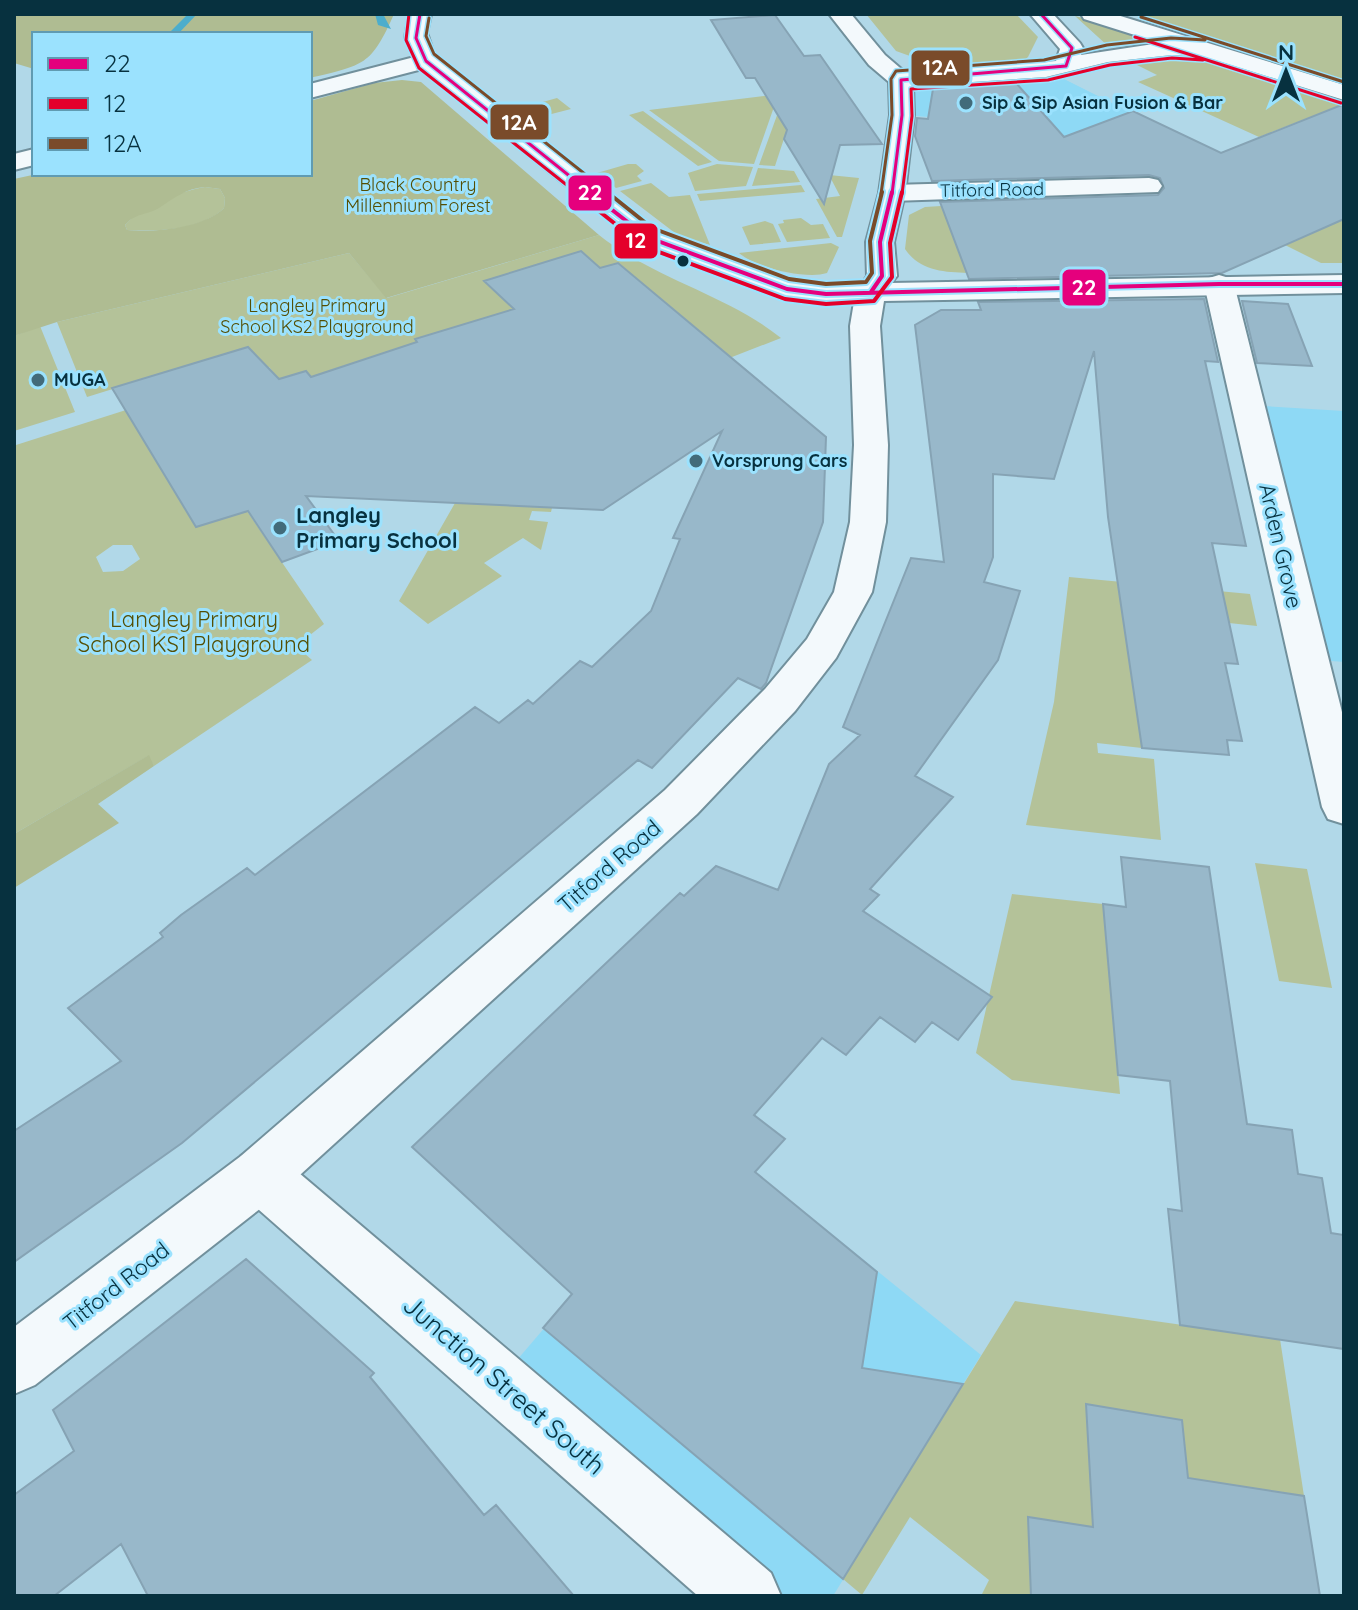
<svg xmlns="http://www.w3.org/2000/svg" width="1358" height="1610" viewBox="0 0 1358 1610" font-family="Quicksand,sans-serif">
<style>
.built{fill:#8ed9f5}
.green{fill:#b4c299;fill-rule:evenodd}
.forest{fill:#afbc92;fill-rule:evenodd}
.lines{fill:none;stroke-linecap:round;stroke-linejoin:round}
.stream{fill:#4cadcc;fill-rule:evenodd}
.building{fill:#98b8ca;stroke:#86a3b4;stroke-width:2}
.street-casing{stroke:#71909c;stroke-width:4}
.secondary-casing{stroke:#71909c;stroke-width:4}
.street{fill:#f3f9fc;fill-rule:evenodd}
.secondary{fill:#f3f9fc;fill-rule:evenodd}
.bus-1-far1-casing{stroke:#9be2fe;stroke-width:6}
.bus-1-casing{stroke:#9be2fe;stroke-width:8}
.bus-2-far1-casing{stroke:#9be2fe;stroke-width:6}
.bus-2-casing{stroke:#9be2fe;stroke-width:8}
.bus-3-far1-casing{stroke:#9be2fe;stroke-width:6}
.bus-3-casing{stroke:#9be2fe;stroke-width:8}
.bus-1-far1{stroke:#e5007d;stroke-width:3}
.bus-1{stroke:#e5007d;stroke-width:4}
.bus-2-far1{stroke:#e4002b;stroke-width:3}
.bus-2{stroke:#e4002b;stroke-width:4}
.bus-3-far1{stroke:#7a4b2a;stroke-width:3}
.bus-3{stroke:#7a4b2a;stroke-width:4}
.poi-dot{fill:#426b7a;stroke:#9be2fe;stroke-width:3}
.bus-dot{fill:#07313f;stroke:#9be2fe;stroke-width:3}
.labels{text-anchor:middle;stroke-width:6;stroke-linejoin:round;paint-order:stroke}
.far-poi-label{font-size:18px;font-weight:bold;fill:#07313f;stroke:#9be2fe;text-anchor:start}
.far-park-label{font-size:18px;fill:#544e04;stroke:#9be2fe}
.far-street-label{font-size:18px;fill:#07313f;stroke:#9be2fe}
.poi-label{font-size:22px;font-weight:bold;fill:#07313f;stroke:#9be2fe;text-anchor:start}
.street-label{font-size:22px;fill:#07313f;stroke:#9be2fe}
.park-label{font-size:22px;fill:#544e04;stroke:#9be2fe}
.near-street-label{font-size:26px;fill:#07313f;stroke:#9be2fe}
.line-badge{stroke:#9be2fe;stroke-width:3}
.badge-label{font-size:22px;text-anchor:middle;font-weight:bold;fill:#fff}
</style>
<rect width="100%" height="100%" fill="#b1d8e8"/>
<path class="built" d="M1046,70L1130,112L1065,137L1010,123L902,115L901,80Z
M1248,405L1344,411V662L1308,659Z
M802,1210L981,1355L833,1596H748L499,1381L594,1270L728,1302Z"/>
<path class="green" d="M866,14H1016L1038,37L1028,57L1022,62L956,68L935,65L896,51Z
M1132,14H1344V81L1327,76Z
M1075,16L1163,39L1172,42L1109,47Z
M1166,57L1211,63L1341,105L1259,137L1138,82L1157,75L1135,64Z
M788,93L775,104L754,164L719,161L649,110Z
M557,98L571,109L532,119L518,109Z
M780,107L794,108L775,166L759,165Z
M643,111L712,162L698,166L629,115Z
M628,164H636L644,171L637,176L642,181L616,188L597,173Z
M717,164L753,167L746,186L695,191L688,173Z
M758,168L794,171L800,182L752,186Z
M829,175L859,178L842,237H837L816,199L840,196Z
M651,183L669,197L690,195L710,245L679,236L620,191Z
M801,185L805,192L700,201L697,194Z
M205,187L220,189L225,198L224,208C202,230 157,232 127,230L125,225C139,208 183,190 205,187Z
M941,206L968,273C943,272 920,271 905,249L909,215L925,207Z
M801,218L811,225L823,224L830,238L787,242L778,224L784,223L783,220Z
M1344,219V263H1321L1285,245Z
M765,221L773,224L781,242L750,245L742,227Z
M599,235C654,279 726,294 781,338L709,366L707,337L618,263L600,268L581,251L485,281L529,310L416,339L424,349L352,372L346,365L311,377L305,371L284,378L283,384L269,367L259,370L255,355L248,347L87,397L57,322L349,253L387,298Z
M831,243L839,247L827,273C806,280 755,267 739,253Z
M40,326L75,412L14,431V336Z
M148,403L154,457L196,526L247,511L324,624L296,646L312,660L154,766L148,756L14,834V441L16,445ZM113,545H132L140,559L123,571L103,572L96,557Z
M455,503L552,508L551,512L532,511L529,520L548,522L541,550L523,538L484,563L502,576L428,624L399,601Z
M1069,577L1250,594L1257,626L1229,623L1228,620L1130,669L1142,748L1097,743L1098,753L1154,759L1161,840L1026,825L1054,702Z
M1255,863L1307,869L1332,988L1279,981Z
M1012,894L1103,904L1120,1094L1012,1080L976,1053Z
M1015,1301L1280,1339L1304,1496L1188,1478L1182,1420L1086,1404L1093,1527L1028,1517L1031,1596H981L989,1580L910,1517L862,1595L843,1579Z"/>
<path class="forest" d="M14,14H394C371,66 364,65 310,78V34H34V69L14,63Z
M402,80L421,82L599,235L386,298L349,253L57,322L14,336V179L37,174H310V101L374,83ZM205,187L220,189L225,198L224,208C204,228 154,233 127,230L125,225C135,213 147,215 159,208C176,197 185,189 205,187Z
M149,755L154,766L98,804L119,823L14,888V834Z"/>
<g class="lines">
<path class="stream" d="M188,14H197L178,34H168Z
M375,14H383L391,29L378,25Z"/>
</g>
<path class="building" d="M775,15L804,56L820,55L882,144L840,145L824,204L784,139L787,130L755,78H746L711,20Z
M1016,83L1064,137L1133,111L1221,153L1344,104V219L1222,273L969,279L940,202L1158,195L1164,188L1160,178L1149,175L932,181L915,136L917,118L928,119L933,89Z
M581,251L600,268L618,263L826,437L823,522L766,683L761,689L738,678L652,768L638,760L182,1143L14,1262V1131L121,1061L68,1008L163,937L160,933L181,915L247,868L255,875L475,707L499,723L528,700L533,704L580,661L592,667L651,611L680,539L673,538L722,431L603,510L306,496L339,541L282,562L248,511L196,527L112,388L248,347L279,379L306,371L311,377L417,342L415,339L514,309L484,281Z
M1204,299L1218,362L1205,361L1246,546L1212,543L1238,664L1225,663L1242,741L1227,740L1229,755L1142,748L1108,517L1094,351L1054,479L993,474V557L984,582L1020,591L998,660L915,776L953,797L870,889L879,895L863,911L992,997L958,1040L932,1022L915,1042L880,1017L846,1055L822,1038L754,1115L785,1139L755,1172L877,1272L862,1368L963,1384L843,1579L543,1328L572,1294L412,1147L680,893L684,896L716,866L778,890L829,764L860,735L843,727L911,558L944,562L915,325L941,310H981L978,302Z
M1242,301L1288,304L1312,366L1257,363Z
M1121,857L1209,867L1247,1124L1292,1130L1298,1174L1322,1178L1331,1233L1344,1235V1349L1180,1325L1168,1209L1182,1211L1170,1081L1118,1075L1103,904L1126,907Z
M246,1259L374,1373L370,1377L484,1515L496,1505L574,1596H148L121,1544L54,1596H14V1495L74,1451L53,1410Z
M1086,1404L1182,1420L1188,1478L1304,1496L1320,1596H1031L1028,1517L1093,1527Z"/>
<g class="lines">
<defs>
<path id="street" d="M426,54L434,56L437,61L434,66L310,98V84Z
M34,149V165L14,170V154Z
M1149,178L1158,180L1162,186L1158,192L892,201L883,199L879,193L883,187L892,185Z
M1219,275L1229,278L1234,284L1344,720V824L1328,819L1322,807L1204,284L1209,278Z
M260,1149L279,1156L771,1573L781,1596H698L241,1194L233,1175L241,1156Z"/>
<path id="secondary" d="M409,14H431L427,33L435,57L657,231L792,281L826,285L862,284L867,276L866,242L879,193L890,115L889,82L869,65L829,14H851L885,55L906,73L1056,61L1060,49L1030,14H1053L1080,43L1083,48L1081,55L1160,43L1084,19L1081,14H1114L1344,85V100L1205,57L1172,55L1108,62L1046,77L913,86L914,115L905,193L894,242L897,276L891,283L1344,275V293L884,301L880,326L888,445L886,522L872,592L836,658L795,711L697,814L279,1194L35,1385L14,1394V1327L241,1156L665,790L765,689L807,639L834,592L850,522L854,445L850,326L854,302L826,303L777,295L637,243L418,66L405,38Z"/>
</defs>
<use href="#street" class="street-casing"/>
<use href="#secondary" class="secondary-casing"/>
<use href="#street" class="street"/>
<use href="#secondary" class="secondary"/>
<defs>
<path id="bus-1-far1" d="M420,14L416,38L426,61L592,194
M892,194L902,115L901,80L1066,66L1072,48L1041,14"/>
<path id="bus-1" d="M589,192L647,237L787,289L826,294L1219,284H1344
M871,292L882,276L880,242L892,192"/>
<path id="bus-2-far1" d="M409,14L406,40L419,68L578,194
M1135,37L1341,103
M902,194L912,116L911,89L1048,80L1110,65L1172,58L1203,60"/>
<path id="bus-2" d="M575,192L643,246L785,299L826,304L874,301L892,277L890,243L902,192"/>
<path id="bus-3-far1" d="M1141,17L1344,82
M429,18L426,36L434,54L610,194
M881,194L892,115L891,79L896,71L1044,60L1107,45L1171,38L1205,40"/>
<path id="bus-3" d="M607,192L652,228L789,279L826,284L866,282L872,273L870,241L882,192"/>
</defs>
<use href="#bus-1-far1" class="bus-1-far1-casing"/>
<use href="#bus-1" class="bus-1-casing"/>
<use href="#bus-2-far1" class="bus-2-far1-casing"/>
<use href="#bus-2" class="bus-2-casing"/>
<use href="#bus-3-far1" class="bus-3-far1-casing"/>
<use href="#bus-3" class="bus-3-casing"/>
<use href="#bus-1-far1" class="bus-1-far1"/>
<use href="#bus-1" class="bus-1"/>
<use href="#bus-2-far1" class="bus-2-far1"/>
<use href="#bus-2" class="bus-2"/>
<use href="#bus-3-far1" class="bus-3-far1"/>
<use href="#bus-3" class="bus-3"/>
</g>
<g class="poi-dot">
<circle cx="966" cy="103" r="8"/>
<circle cx="38" cy="380" r="8"/>
<circle cx="696" cy="461" r="8"/>
<circle cx="280" cy="528" r="8"/>
</g>
<circle class="bus-dot" cx="683" cy="261" r="7"/>
<g class="labels">
<g class="far-poi-label">
<text x="982" y="109">Sip &amp; Sip Asian Fusion &amp; Bar</text>
<text x="54" y="386">MUGA</text>
<text x="712" y="467">Vorsprung Cars</text>
</g>
<g class="far-park-label">
<text x="418" y="191">Black Country<tspan x="418" dy="21">Millennium Forest</tspan></text>
<text x="317" y="312">Langley Primary<tspan x="317" dy="21">School KS2 Playground</tspan></text>
</g>
<g class="far-street-label">
<text transform="translate(992 190) rotate(-1)" y="6">Titford Road</text>
</g>
<g class="poi-label">
<text x="296" y="523">Langley<tspan x="296" dy="25">Primary School</tspan></text>
</g>
<g class="street-label">
<text transform="translate(1281 546) rotate(77)" y="8">Arden Grove</text>
<text transform="translate(609 866) rotate(-41)" y="8">Titford Road</text>
<text transform="translate(116 1286) rotate(-38)" y="8">Titford Road</text>
</g>
<g class="park-label">
<text x="194" y="627">Langley Primary<tspan x="194" dy="25">School KS1 Playground</tspan></text>
</g>
<g class="near-street-label">
<text transform="translate(504 1385) rotate(41)" y="9">Junction Street South</text>
</g>
</g>
<g class="line-badge">
<rect x="910" y="49" width="61" height="38" rx="8" fill="#7a4b2a"/>
<rect x="489" y="103" width="61" height="38" rx="8" fill="#7a4b2a"/>
<rect x="567" y="174" width="46" height="38" rx="8" fill="#e5007d"/>
<rect x="613" y="222" width="46" height="38" rx="8" fill="#e4002b"/>
<rect x="1061" y="268" width="46" height="39" rx="8" fill="#e5007d"/>
</g>
<g class="badge-label">
<text x="940" y="75">12A</text>
<text x="519" y="130">12A</text>
<text x="590" y="200">22</text>
<text x="636" y="248">12</text>
<text x="1084" y="295">22</text>
</g>
<rect width="1358" height="1610" fill="none" stroke="#07313f" stroke-width="32"/>
<rect x="32" y="32" width="280" height="144" fill="#9be2fe" stroke="#609bb2" stroke-width="2"/>
<rect x="48" y="58" width="40" height="12" fill="#e5007d" stroke="#609bb2" stroke-width="2"/>
<text x="104" y="72" font-size="24" fill="#07313f">22</text>
<rect x="48" y="98" width="40" height="12" fill="#e4002b" stroke="#609bb2" stroke-width="2"/>
<text x="104" y="112" font-size="24" fill="#07313f">12</text>
<rect x="48" y="138" width="40" height="12" fill="#7a4b2a" stroke="#609bb2" stroke-width="2"/>
<text x="104" y="152" font-size="24" fill="#07313f">12A</text>
<g transform="translate(1286 72)" stroke="#9be2fe" stroke-width="6" paint-order="stroke">
<path d="M0-6L14 30L0 20L-14 30Z" fill="#07313f"/>
<text y="-12" font-size="22" font-weight="bold" text-anchor="middle" fill="#07313f">N</text>
</g>
</svg>
